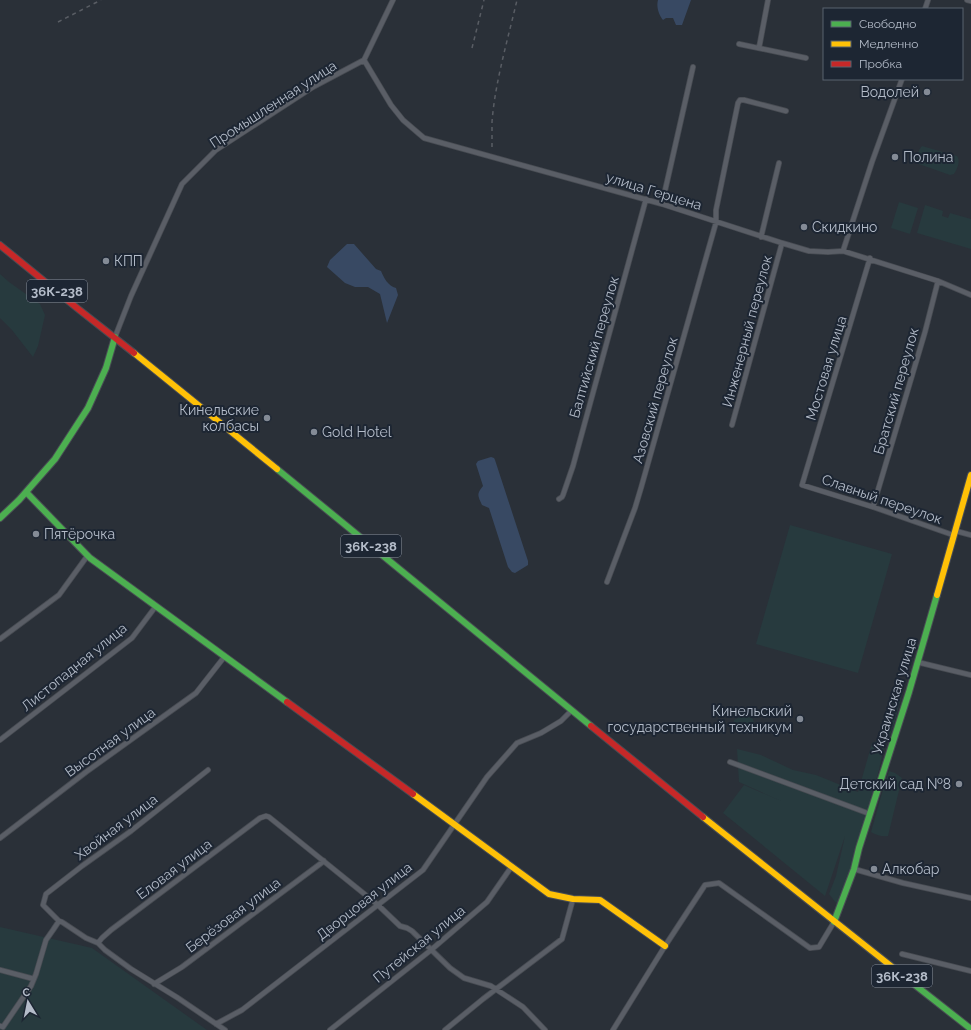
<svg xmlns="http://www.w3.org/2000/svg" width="971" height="1030" viewBox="0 0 971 1030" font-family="Raleway,sans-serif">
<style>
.green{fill:#273a3e}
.water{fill:#384963}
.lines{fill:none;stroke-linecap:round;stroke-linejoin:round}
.street-casing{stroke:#484c53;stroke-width:6}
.fast-casing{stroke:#484c53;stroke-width:8}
.slow-casing{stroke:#484c53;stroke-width:8}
.jam-casing{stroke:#484c53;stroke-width:8}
.street{stroke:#5a5e66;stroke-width:4.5}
.fast{stroke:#4caf50;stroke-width:6}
.slow{stroke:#ffc107;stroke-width:6}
.jam{stroke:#c62828;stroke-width:6}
.rail{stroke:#595d64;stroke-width:1.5;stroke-dasharray:4 4;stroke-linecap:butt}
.poi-dot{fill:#848b96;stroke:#1d2633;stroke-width:1.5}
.labels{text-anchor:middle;stroke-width:4;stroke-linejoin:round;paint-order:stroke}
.shield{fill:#1d2633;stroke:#878f9c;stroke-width:1}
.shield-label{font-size:13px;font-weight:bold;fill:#b4bcc9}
.poi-label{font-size:14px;fill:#b4bcc9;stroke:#1d2633;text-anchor:start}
.street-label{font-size:14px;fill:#b4bcc9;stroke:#1d2633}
</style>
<rect width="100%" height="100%" fill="#2a3038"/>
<path class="green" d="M922,146L957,156C961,161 957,169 954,174L950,175L916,163C915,158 919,149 922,146Z
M899,202L918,208L910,234L891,228Z
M925,205L943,211L942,216L948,218L950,213L971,219V249L917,233Z
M0,274L9,282L40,304L45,315L38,346L33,357L12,330L0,318Z
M790,525L892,554L858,673L756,644Z
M902,680V694L894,724L883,751L879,770L840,908L829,894L836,876L845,836L825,896L723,813L744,785L781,801L739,782L737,749L761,755L793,770L816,775L858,792L872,743L883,738L899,681Z
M744,715L753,719L754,724L744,728L734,727V720Z
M889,771L895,773L902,778L888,836C882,837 876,835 871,832L884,786Z
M0,927L92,948L207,1030H0Z"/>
<path class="water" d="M658,0H691L682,25H676L673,18H666L663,20C659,15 656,7 658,0Z
M347,244H354L376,269L381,271C384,278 388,286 396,288L398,295L387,323L380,294L368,287H355L345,283L327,267L330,260Z
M491,457L494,458L495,460L528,561V565L515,573L512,572L508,567L489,508L482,505C478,496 476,494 483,486L476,464L478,461Z"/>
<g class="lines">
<defs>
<path id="street" d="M967,0L971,1
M925,9L928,0
M739,44L806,58
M759,48L768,0
M364,60L391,105L403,120L424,138L662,204L782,243L809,251L828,252L843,251L938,281L971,295
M662,204L693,67
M761,237L779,163
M843,251L872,162L902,79
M870,258L802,485L873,507L953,535
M115,337L131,296L182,184L216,150L313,87L364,60L393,0
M732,425L782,243
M559,499L562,497L563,495L573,466L646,199
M873,507L925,332L938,281
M956,531L971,535
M607,582L635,508L641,488L715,226L716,222V210L738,103L740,100H744L786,111
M0,639L59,595L88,555
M917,662L971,675
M0,740L132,638L156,606
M730,762L870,814
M0,838L86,772L196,693L225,656
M854,869L903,883L971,898
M59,921L62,922L86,938L98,943L105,950L131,969L178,998L225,1030
M98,943L102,938L111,930L260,818L266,816L269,817L378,905L400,926L407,928L412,931L450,968L464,978L491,986L523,1007L545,1030
M902,954L971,971
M0,970L34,979
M154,984L182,967L324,861
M216,1024L242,1010L423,870L487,777L517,743L541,733L561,721L572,710
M0,1026L3,1027L31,986L36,974L46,940L53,930L59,921L43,905L46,894L82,866L131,831L208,770
M330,1030L431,950L487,902L512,866
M445,1030L483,999L562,939L573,899
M613,1030L665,946L705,885L719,883L810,948L819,947L834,922"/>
<path id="fast" d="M277,469L591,726
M26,492L90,558L287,702
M0,518L19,500L55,459L88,408L106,368L115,337
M834,922L854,869L859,848L909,692L937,595
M901,974L971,1029"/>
<path id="slow" d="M134,353L277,469
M937,595L971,475
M413,794L549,894L573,899L600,900L665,946
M703,817L901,974"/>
<path id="jam" d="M0,245L77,308L134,353
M287,702L413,794
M591,726L703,817"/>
</defs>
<use href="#street" class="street-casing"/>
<use href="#fast" class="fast-casing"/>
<use href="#slow" class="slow-casing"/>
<use href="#jam" class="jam-casing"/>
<use href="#street" class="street"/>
<use href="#fast" class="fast"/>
<use href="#slow" class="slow"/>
<use href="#jam" class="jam"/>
<path class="rail" d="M58,22L101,0
M472,48L484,0
M492,147C492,139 492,130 492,122C495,82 508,39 517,0"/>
</g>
<g class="poi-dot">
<circle cx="927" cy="92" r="4"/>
<circle cx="895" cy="157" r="4"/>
<circle cx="804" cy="227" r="4"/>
<circle cx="106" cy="261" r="4"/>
<circle cx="267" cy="418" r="4"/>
<circle cx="314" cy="432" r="4"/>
<circle cx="36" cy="534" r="4"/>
<circle cx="800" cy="719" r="4"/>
<circle cx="959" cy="784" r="4"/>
<circle cx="874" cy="869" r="4"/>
</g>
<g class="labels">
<g class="shield">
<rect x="27" y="280" width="60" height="22" rx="3"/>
<rect x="341" y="535" width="60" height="22" rx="3"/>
<rect x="872" y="965" width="60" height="22" rx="3"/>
</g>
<g class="shield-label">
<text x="57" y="296">36К-238</text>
<text x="371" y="551">36К-238</text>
<text x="902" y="981">36К-238</text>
</g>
<g class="poi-label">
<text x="919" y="97" text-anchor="end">Водолей</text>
<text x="903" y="162">Полина</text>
<text x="812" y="232">Скидкино</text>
<text x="114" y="266">КПП</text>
<text x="259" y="415" text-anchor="end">Кинельские<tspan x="259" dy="16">колбасы</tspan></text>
<text x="322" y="437">Gold Hotel</text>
<text x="44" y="539">Пятёрочка</text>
<text x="792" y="716" text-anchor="end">Кинельский<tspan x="792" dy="16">государственный техникум</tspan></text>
<text x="951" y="789" text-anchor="end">Детский сад №8</text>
<text x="882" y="874">Алкобар</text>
</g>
<g class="street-label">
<text transform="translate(273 104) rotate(-33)" y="5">Промышленная улица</text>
<text transform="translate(654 191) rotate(17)" y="5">улица Герцена</text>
<text transform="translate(747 331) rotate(-75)" y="5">Инженерный переулок</text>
<text transform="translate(594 347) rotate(-74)" y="5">Балтийский переулок</text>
<text transform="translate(826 368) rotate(-73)" y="5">Мостовая улица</text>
<text transform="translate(896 391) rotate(-74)" y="5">Братский переулок</text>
<text transform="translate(655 400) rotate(-74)" y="5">Азовский переулок</text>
<text transform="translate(882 499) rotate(19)" y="5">Славный переулок</text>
<text transform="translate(74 667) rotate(-39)" y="5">Листопадная улица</text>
<text transform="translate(894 696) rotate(-73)" y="5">Украинская улица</text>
<text transform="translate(110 742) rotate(-36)" y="5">Высотная улица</text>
<text transform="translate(116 827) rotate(-37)" y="5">Хвойная улица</text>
<text transform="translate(174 869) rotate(-37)" y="5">Еловая улица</text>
<text transform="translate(364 901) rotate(-38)" y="5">Дворцовая улица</text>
<text transform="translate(233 915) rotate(-37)" y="5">Берёзовая улица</text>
<text transform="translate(419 944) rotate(-39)" y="5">Путейская улица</text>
</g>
</g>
<rect x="823" y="8" width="140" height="72" fill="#1d2633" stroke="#59626f"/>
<rect x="831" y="21" width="20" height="6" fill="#4caf50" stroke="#59626f"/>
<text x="859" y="28" font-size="12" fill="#b4bcc9">Свободно</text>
<rect x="831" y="41" width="20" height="6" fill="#ffc107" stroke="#59626f"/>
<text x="859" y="48" font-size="12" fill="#b4bcc9">Медленно</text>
<rect x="831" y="61" width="20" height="6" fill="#c62828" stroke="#59626f"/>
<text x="859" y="68" font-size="12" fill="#b4bcc9">Пробка</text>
<g transform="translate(28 1002) rotate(350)" stroke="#1d2633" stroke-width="3" paint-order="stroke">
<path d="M0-3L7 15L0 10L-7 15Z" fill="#b4bcc9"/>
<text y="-6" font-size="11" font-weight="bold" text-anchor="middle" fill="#b4bcc9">С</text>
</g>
</svg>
